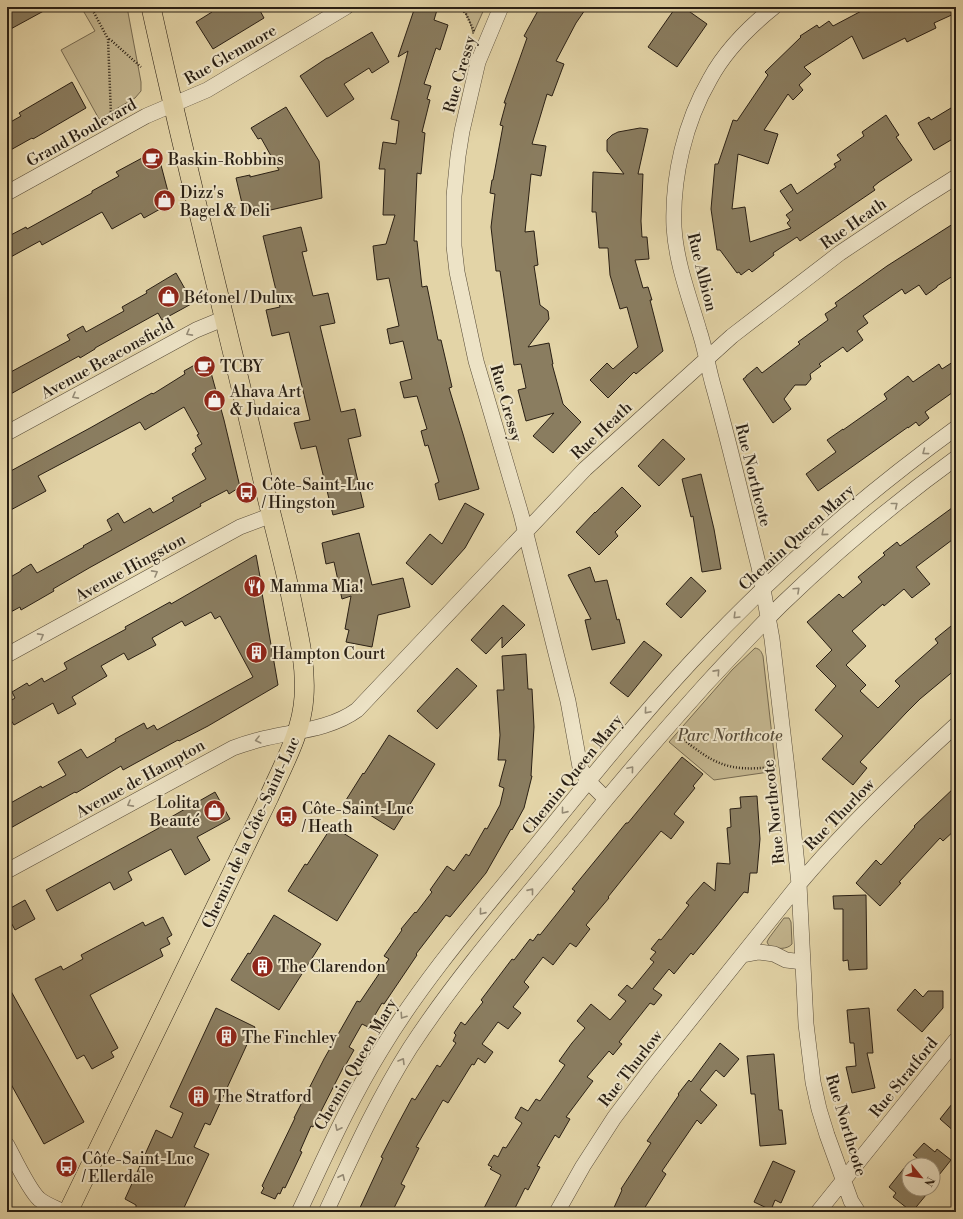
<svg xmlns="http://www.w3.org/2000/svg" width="963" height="1219" viewBox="0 0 963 1219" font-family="'Libre Bodoni',serif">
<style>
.green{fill:#c3b58e;stroke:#766a51}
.building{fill:#8a7d60;stroke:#291f14}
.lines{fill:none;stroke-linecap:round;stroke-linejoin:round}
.minor-casing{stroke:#584c39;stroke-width:16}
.major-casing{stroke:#291f14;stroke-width:20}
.path{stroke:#291f14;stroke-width:2.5;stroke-dasharray:1 2;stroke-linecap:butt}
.minor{stroke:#ede3c6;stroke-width:15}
.major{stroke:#e3d4a7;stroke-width:19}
.oneway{stroke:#958b76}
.labels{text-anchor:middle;stroke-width:4;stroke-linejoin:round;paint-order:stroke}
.street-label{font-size:16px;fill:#291f14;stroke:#ede3c6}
.poi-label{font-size:16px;fill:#291f14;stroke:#ede3c6;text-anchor:start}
.park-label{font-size:16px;font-style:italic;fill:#574c39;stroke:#ede3c6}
</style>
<rect width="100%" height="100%" fill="#e3d4a7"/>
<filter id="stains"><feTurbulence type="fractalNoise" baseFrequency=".005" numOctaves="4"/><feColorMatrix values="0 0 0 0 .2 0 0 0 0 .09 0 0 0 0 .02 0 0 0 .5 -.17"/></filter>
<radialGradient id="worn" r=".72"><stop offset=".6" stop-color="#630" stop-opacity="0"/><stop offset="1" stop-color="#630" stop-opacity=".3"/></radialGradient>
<path class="green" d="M81,7H127L141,82V91L135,98L99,119L61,50L95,31Z
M460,7H485L473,34C471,23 468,15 460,7Z
M755,648C760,649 761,651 763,656L776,771L714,780L669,742L732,670Z
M784,918H789L791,922L792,944C787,950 776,949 769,946L767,942L769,938Z"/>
<path class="building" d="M7,7H51L7,31Z
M208,7H258L264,18L213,49L196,22L212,12Z
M415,7H428L437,10L434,20L448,25L440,50L436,48L424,84L431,86L427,99L430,100L422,132L425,133L421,174L417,173L414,241H417L422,287L427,286L438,340H441L452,387L449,388L463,434L479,489L439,500L435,484L439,482L428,445L425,446L421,431L427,429L417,396L404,398L400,382L412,379L403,341L390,344L387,329L399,326L389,278L377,280L373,246L386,244L395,215H383L385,169H379L383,142L396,144L399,121L391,119L408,51L398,57Z
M540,7H587L576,23L556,61L564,64L552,96L547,94L532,144L546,146L541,176L531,174L525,232L534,231L538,265L534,266L540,305L548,311L549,319L528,347L549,343L553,364H552L563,404L581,422L553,453L533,436L554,413L526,421L518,390L526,388L521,364L514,365L500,271H496L491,227L495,194L490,193L492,180H493L503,126L500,125L506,103H504L527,38L524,36Z
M676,7H683L707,24L677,67L648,47Z
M869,7H956V13L934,23L936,28L907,42L905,38L863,59L852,36L804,67L811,74L799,85L803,90L793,100L788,94L764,130L778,134L768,164L738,154L732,209L745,207L750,242L791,228L787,223L790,220L786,215L793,210L780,191L791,184L797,194L836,167L834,164L841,160L837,155L864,136L862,132L886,115L899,135L896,137L912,160L879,182L873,187L875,190L800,241L797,237L773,253L774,255L752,272L749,269L741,275L739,272L737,273L720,250H717L711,209L715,164H718L733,120L737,121L768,75L765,72L801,37L800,36L817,25L819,28L829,21L833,26Z
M372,32L389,62L372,73L369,68L344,84L354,99L327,117L300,76L327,58H328Z
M72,82L86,108L33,139L32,138L7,152V124L21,116L19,113Z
M956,105V137L934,150L918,123L929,117L931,120Z
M286,107L319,161L322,198L245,216L236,178L250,175V177L279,170L261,138L258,139L251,128Z
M640,128L648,129L638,174H643L641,221L642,237H647L649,259L635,260L643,288L648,287L652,300H650L663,351L636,374L634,372L608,398L590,380L607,363L613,369L638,347L627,307L620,309L610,275L608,248H599L596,212H592L593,172L624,174L607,151V140L612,135L618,132Z
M157,150L171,203L144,218L141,213L112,229L102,212L42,245L40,241L7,259V237L26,227L27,229L92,193V191L119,176L116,172Z
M956,222V274L937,286V287L926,295L919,285L905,294L902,289L863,316L868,323L857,331L863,340L847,352L843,347L819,364L821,366L810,374L811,379L806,385H795L784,399L791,409L773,423L743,379L746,377V376L757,367L762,373L800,344L798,342L828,320L825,314L837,306L835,303L887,266Z
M301,227L307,251L302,252L313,296L328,293L335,323L320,326L341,412L355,409L361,436L348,439L364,507L333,515L316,446L301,449L294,423L310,420L289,332L272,336L266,310L280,307L263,236Z
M176,273L193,303L162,320L158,313L95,348V349L80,358L79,356L7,396V374L70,340L67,335L83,326L86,332L124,311L122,307L147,293L146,291Z
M207,358L224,420L240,487L229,494L227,490L200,504L201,506L89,568L53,589L54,591L21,610L20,607L7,614V579L21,571V570L31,564L37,573L84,547L83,546L112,530L107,520L118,513L124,523L150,508L153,513L174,501L172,498L206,479L192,454L196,451L195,448L202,444L197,435L199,434L184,407L145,430L140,422L38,476L46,491L7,512V473L90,428L152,393L153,394L185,374L184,371Z
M956,360V390L925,412L929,418L919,426L916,422L908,428V427L818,491L806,474L836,452L827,440L843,429V430L887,399L884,394L908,376L913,382L939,364L942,369Z
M663,439L685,459L659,486L638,466Z
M701,474L714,529L721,569L702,572L693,516L691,517L682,479Z
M622,487L641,506L615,532L618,536L599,555L576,532L595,512V513Z
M465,503L484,514L465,548L432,585L406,563L430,534L442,544Z
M956,505V537L916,567L930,584L912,598L904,589L884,606L883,604L852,631L866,646L846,665L866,685L860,691L878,708L900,686L895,681L938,643L935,639L956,622V669L920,699L906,713L860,762L867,768L853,785L822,759L843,736L815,710L836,686L816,666L832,650L807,622L839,594L843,598L862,582L858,577L885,555L883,553L897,542L900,546Z
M359,533L372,585L403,578L410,607L378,615L372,647L346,642L349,630L345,629L351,596L342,599L334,562L326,564L322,543Z
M256,555L263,593H262L278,685L208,726L179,741L178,740L123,770L121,766L76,793L75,792L7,830V805L41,786L42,788L66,775L58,762L81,749L87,758L116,741L115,739L144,723L147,729L154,725L157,730L253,677L220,616L215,619L211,612L185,626L182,621L152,638L156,645L128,660L124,653L101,666L107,676L72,697L76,704L58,714L53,703L14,725L7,714V703L15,698L12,692L27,683L29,686L42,678L44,682L67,669L64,663L91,648L126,629L125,627L170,602L171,604Z
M590,567L595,582L607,580L617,620L619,619L625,643L592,650L585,620L591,619L568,575Z
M691,577L706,591L681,618L666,604Z
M503,605L525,625L502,648V637L486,654L471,640Z
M644,641L662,655L628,697L610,683Z
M526,654L528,689H532L534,727L531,776H532L524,808L512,830L511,829L486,873L450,917L446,915L416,954L417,955L384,1004L382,1003L368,1027L362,1024L349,1047L354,1050L345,1066H344L313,1127L311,1126L300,1151L302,1152L285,1188L283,1187L280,1194L278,1193L275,1199L261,1193L264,1188L262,1186L295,1118H294L324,1059L357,1001L360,1002L389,959L384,956L402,930L401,929L415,912L416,913L432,892L430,890L447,866L454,871L466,854L469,856L485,828L487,829L500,805L504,788L499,786L506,760H498L500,735L497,690H504L502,656Z
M457,668L477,686L437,729L417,711Z
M389,735L435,764L394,830L346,800L363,773L364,774Z
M682,757L703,774L693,786L695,788L674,814L684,822L671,839L661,831L608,897L609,898L586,925L590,929L576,947L570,943L553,965L543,957L524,982L529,987L513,1007L521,1013L508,1029L498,1022L482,1044L493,1052L485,1063L478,1058L474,1065L472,1064L448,1103L443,1100L416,1147L419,1148L401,1184L405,1186L392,1212H358L383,1158L381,1157L398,1124L412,1098L415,1100L437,1065L440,1067L456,1043L453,1041L456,1035L454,1033L461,1022L465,1025L483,1002L481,1000L512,959L514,960L530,939L533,941L538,934L540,935L575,891L572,889L626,823H628Z
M956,786V829L943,841L940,838L899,882L901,883L880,906L856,883L876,860L881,865L915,827L914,826Z
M215,792L230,819L197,837L210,860L185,875L171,849L128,872L132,880L114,890L110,882L57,911L46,890L159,828L157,825Z
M757,796L760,839L757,873H750L748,893L744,892L716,927L693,955L691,953L674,974L669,969L653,989L662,995L654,1005L650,1003L619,1042L622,1044L613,1055L609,1051L587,1077L593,1081L566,1117L570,1119L559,1138L555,1135L537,1166L540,1167L528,1190L525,1188L513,1212H482L501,1175L490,1169L492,1167L488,1165L494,1155L498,1157L503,1147L506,1148L522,1123L515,1118L521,1107L528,1111L536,1099L540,1101L565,1065L559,1061L572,1043L585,1028L577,1021L591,1004L610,1020L626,1001L618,995L627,985L632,989L654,962L650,959L656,952L651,949L659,939L661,940L689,905L686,903L704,882L715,891L717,863L730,864L727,828L731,827L730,809L741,808L740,797Z
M332,826L378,855L337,921L288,891L305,864L307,865Z
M866,895L867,969L849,970L848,960L843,961V909H834L833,896Z
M25,900L35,919L15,930L7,915V910Z
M274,915L321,944L279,1010L231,980L248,953L250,954Z
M163,917L172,935L167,938L170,944L160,949L163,956L90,995L118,1048L111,1052L114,1057L92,1069L84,1055L77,1059L35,979L61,966L63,970L83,959L81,955L143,922L145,926Z
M7,984L84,1122L44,1144L7,1077Z
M915,989L923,997L928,991H943V1008L922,1032L897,1010Z
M216,1008L255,1027L210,1125L205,1123L194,1147L209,1154L182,1212H145L136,1208V1205L125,1199L156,1130L172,1138L183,1113L170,1107Z
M869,1008L873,1053H867L875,1088L852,1093L846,1067L856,1066L854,1043H850L847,1010Z
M720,1043L739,1059L724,1077L716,1070L700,1090L717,1105L701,1124L697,1120L662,1171L666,1174L642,1212H612L622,1190L621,1189L651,1143L647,1141L679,1095L678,1094L689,1080L691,1082Z
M774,1054L779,1110H782L786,1144L760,1146L755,1094H751L747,1056Z
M956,1099V1133L940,1119Z
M924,1143L935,1152L937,1149L951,1160L939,1175L933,1171V1165H926L913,1155Z
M773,1161L795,1171L781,1203L775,1200L771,1210L754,1202Z
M909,1162V1189H931L912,1212L893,1197L896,1193L889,1187Z"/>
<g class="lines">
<defs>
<path id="minor" d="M501,7L478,62L462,131L458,156L454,196V246L457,272L476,361L521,514L530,550L568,701L580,767L588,781L606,799
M774,7C749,27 725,51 710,79C685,122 672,177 674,227C676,262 689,296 699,330C705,348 708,367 713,385C730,445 744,507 759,567L772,639L788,777L799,884L806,1024L813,1082L819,1109L827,1135L851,1201L858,1212
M7,193L146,116L207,90L346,7
M7,433L196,330L225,318
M7,655L240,527L272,515
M7,871L233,748C244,744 254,741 266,738C296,731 331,729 357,710L585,469L732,336L840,253L918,201L956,177
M743,955L759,952L774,954L786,960L803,962
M7,1145C14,1158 29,1190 39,1199C46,1205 56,1208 64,1212
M299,1212C325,1157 349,1102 381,1050C428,972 490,903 547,832C594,774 641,716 692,661C772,575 861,497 956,428
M326,1212C352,1156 377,1100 410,1048C459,973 519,905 576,836C618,784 661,734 705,685C730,658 755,631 781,605C836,552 894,503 956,458
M557,1212L583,1166L614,1118L650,1070L799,884C847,827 901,775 956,725
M818,1212L956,1040"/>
<path id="major" d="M68,1212L269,797C283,765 302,732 304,697C306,668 300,640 294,612C286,569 274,527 264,485C227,325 186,167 151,7"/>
</defs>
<use href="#minor" class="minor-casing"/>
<use href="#major" class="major-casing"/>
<path class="path" d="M91,7L108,39L111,115L112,118
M460,7L466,14L474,31
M109,39L112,41L141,67
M679,736C714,764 727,772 772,767"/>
<use href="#minor" class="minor"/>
<use href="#major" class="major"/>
</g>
<defs><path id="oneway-chevron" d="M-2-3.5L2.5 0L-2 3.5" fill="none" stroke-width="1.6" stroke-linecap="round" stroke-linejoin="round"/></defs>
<g class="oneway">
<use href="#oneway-chevron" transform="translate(189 333) rotate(151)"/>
<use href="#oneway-chevron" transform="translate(75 396) rotate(151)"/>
<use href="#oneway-chevron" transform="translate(925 452) rotate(143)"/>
<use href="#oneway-chevron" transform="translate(895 505) rotate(-39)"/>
<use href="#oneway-chevron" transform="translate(824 533) rotate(139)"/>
<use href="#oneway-chevron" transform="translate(155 573) rotate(-29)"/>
<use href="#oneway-chevron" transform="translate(797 590) rotate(-43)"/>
<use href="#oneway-chevron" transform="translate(736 616) rotate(135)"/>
<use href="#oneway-chevron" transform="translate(41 636) rotate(-29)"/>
<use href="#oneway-chevron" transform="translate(717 672) rotate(-48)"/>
<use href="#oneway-chevron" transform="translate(647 711) rotate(131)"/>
<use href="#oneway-chevron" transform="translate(258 740) rotate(166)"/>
<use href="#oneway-chevron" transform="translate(631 769) rotate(-50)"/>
<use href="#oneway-chevron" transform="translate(130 804) rotate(151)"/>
<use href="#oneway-chevron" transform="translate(564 811) rotate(129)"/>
<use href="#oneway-chevron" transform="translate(531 891) rotate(-51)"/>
<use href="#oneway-chevron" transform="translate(482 912) rotate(129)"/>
<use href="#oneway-chevron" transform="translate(403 1016) rotate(124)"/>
<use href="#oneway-chevron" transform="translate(402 1061) rotate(-59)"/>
<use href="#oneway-chevron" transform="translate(338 1128) rotate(116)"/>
<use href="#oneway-chevron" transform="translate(342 1177) rotate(-65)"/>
</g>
<defs>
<symbol id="cafe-disc" viewBox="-11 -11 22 22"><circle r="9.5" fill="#8f2418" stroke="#ede3c6"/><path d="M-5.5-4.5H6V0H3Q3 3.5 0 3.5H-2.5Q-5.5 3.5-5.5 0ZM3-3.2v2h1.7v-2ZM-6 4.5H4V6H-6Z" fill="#fff"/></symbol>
<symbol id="shop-disc" viewBox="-11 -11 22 22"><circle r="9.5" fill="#8f2418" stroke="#ede3c6"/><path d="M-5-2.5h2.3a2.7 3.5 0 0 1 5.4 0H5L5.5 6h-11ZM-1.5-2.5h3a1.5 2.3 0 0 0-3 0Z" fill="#fff"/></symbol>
<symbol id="bus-disc" viewBox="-11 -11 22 22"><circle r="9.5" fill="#8f2418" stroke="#ede3c6"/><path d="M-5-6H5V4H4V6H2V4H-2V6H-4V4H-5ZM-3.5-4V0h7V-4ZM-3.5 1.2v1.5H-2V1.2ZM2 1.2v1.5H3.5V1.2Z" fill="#fff"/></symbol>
<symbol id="restaurant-disc" viewBox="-11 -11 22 22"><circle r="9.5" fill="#8f2418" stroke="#ede3c6"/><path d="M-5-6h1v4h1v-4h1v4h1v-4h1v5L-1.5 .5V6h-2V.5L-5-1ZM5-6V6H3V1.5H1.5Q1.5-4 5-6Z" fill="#fff"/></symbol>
<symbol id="building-disc" viewBox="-11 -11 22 22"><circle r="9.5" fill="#8f2418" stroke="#ede3c6"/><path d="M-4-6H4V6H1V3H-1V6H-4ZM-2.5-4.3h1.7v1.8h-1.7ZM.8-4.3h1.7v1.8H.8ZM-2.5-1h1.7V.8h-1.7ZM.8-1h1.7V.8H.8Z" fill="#fff"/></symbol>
</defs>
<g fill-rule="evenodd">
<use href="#cafe-disc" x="140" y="146" width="25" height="25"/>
<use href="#shop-disc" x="152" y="188" width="25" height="25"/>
<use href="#shop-disc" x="156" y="284" width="25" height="25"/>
<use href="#cafe-disc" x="192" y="354" width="25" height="25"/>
<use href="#shop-disc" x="202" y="388" width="25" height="25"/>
<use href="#bus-disc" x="234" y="480" width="25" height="25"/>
<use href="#restaurant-disc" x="242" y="574" width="25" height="25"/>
<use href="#building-disc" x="244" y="640" width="25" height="25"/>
<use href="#shop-disc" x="202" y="798" width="25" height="25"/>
<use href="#bus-disc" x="274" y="804" width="25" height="25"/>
<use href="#building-disc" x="250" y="954" width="25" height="25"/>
<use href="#building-disc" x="214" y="1024" width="25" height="25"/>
<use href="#building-disc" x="186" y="1084" width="25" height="25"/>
<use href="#bus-disc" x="54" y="1154" width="25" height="25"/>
</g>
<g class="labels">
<g class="street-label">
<text transform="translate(230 54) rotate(-30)" y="6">Rue Glenmore</text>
<text transform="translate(459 74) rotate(-74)" y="6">Rue Cressy</text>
<text transform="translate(81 132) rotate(-29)" y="6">Grand Boulevard</text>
<text transform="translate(853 223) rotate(-35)" y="6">Rue Heath</text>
<text transform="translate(703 272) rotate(76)" y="6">Rue Albion</text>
<text transform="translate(107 358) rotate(-29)" y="6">Avenue Beaconsfield</text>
<text transform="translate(507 403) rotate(74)" y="6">Rue Cressy</text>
<text transform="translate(601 430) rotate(-43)" y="6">Rue Heath</text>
<text transform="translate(754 475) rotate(76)" y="6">Rue Northcote</text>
<text transform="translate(796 537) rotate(-42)" y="6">Chemin Queen Mary</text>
<text transform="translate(130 567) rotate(-29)" y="6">Avenue Hingston</text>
<text transform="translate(572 774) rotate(-51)" y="6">Chemin Queen Mary</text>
<text transform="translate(140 778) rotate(-29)" y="6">Avenue de Hampton</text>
<text transform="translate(773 812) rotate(-96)" y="6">Rue Northcote</text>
<text transform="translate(839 814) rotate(-46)" y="6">Rue Thurlow</text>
<text transform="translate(250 832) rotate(-65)" y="6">Chemin de la Côte-Saint-Luc</text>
<text transform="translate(355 1064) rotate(-60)" y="6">Chemin Queen Mary</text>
<text transform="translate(630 1068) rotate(-52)" y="6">Rue Thurlow</text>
<text transform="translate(903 1077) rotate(-51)" y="6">Rue Stratford</text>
<text transform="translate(847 1125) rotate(73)" y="6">Rue Northcote</text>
</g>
<g class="poi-label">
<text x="168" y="165">Baskin-Robbins</text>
<text x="180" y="198">Dizz's<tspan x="180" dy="18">Bagel &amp; Deli</tspan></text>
<text x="184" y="303">Bétonel / Dulux</text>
<text x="220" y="372">TCBY</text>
<text x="230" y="397">Ahava Art<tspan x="230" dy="18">&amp; Judaica</tspan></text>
<text x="262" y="490">Côte-Saint-Luc<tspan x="262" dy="18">/ Hingston</tspan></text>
<text x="270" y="592">Mamma Mia!</text>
<text x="272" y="659">Hampton Court</text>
<text x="200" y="808" text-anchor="end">Lolita<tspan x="200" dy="18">Beauté</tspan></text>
<text x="302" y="814">Côte-Saint-Luc<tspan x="302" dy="18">/ Heath</tspan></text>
<text x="278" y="972">The Clarendon</text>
<text x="242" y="1043">The Finchley</text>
<text x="214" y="1102">The Stratford</text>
<text x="82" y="1164">Côte-Saint-Luc<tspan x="82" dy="18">/ Ellerdale</tspan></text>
</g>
<g class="park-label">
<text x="730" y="741">Parc Northcote</text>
</g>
</g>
<rect width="963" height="1219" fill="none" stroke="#e3d4a7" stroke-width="24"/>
<rect x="8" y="8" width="947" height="1203" fill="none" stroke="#291f14" stroke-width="2"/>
<rect x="12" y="12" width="939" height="1195" fill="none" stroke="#291f14"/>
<g transform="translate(921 1177) rotate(119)"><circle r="19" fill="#ede3c6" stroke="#9f957f"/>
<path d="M0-3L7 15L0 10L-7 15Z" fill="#8f2418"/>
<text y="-6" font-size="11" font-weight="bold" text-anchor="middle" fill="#291f14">N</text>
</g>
<rect width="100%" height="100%" filter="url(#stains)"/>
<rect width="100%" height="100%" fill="url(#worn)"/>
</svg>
